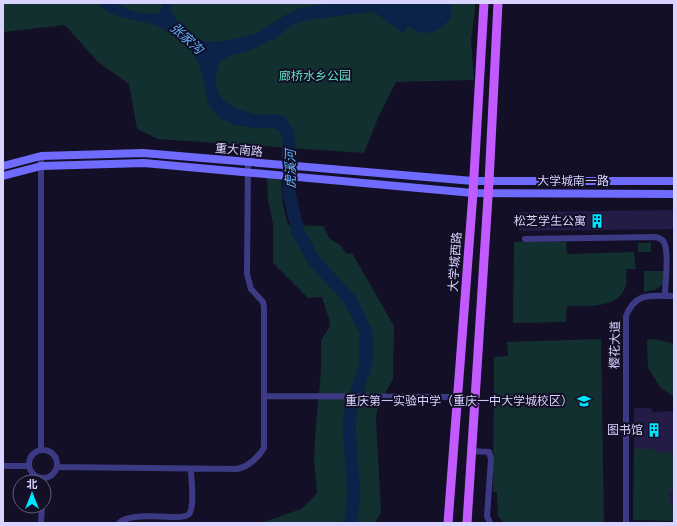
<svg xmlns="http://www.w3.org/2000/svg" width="677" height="526" viewBox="0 0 677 526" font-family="'Sofia Sans Condensed','Noto Sans SC',sans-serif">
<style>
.green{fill:#12302f}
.water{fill:#0c2248}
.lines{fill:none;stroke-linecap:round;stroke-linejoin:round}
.river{stroke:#0c2248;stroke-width:13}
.building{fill:#241b47}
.minor{stroke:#3d3a85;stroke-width:6}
.secondary{stroke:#6f6bff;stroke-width:8}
.primary{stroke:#c25bff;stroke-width:9}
.labels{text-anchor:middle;stroke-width:4;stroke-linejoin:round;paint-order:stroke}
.park-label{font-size:12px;fill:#5fe0c0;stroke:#130f26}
.street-label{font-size:12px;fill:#d9d4ff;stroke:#130f26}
.poi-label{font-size:12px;fill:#d9d4ff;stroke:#130f26;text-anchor:end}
.water-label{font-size:13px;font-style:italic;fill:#62b6ff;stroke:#130f26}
</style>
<rect width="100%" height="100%" fill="#130f26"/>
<path class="green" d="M3,3H475V10L471,40L474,80L396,82L378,118L364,153L158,139L137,129L129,84L98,62L65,25L3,32Z
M267,178L281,180L283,206L288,225L323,226L330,239L340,245L347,254L352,253L394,326L393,379L378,406L376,417L381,513L375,523H261L301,509L314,497L317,492L314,460L316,424L321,371V340L329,328L330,322L322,297L308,298L273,263V224L268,200Z
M514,242H566L567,254L634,252L636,269H626C626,276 628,282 625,288C616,310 585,305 567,306L566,322L513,323Z
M638,243H651V252H638Z
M644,271H664V282C659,289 653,291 644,292Z
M601,339L604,523H504L498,516L497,492H493L494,357L508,356L507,342Z
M647,339L660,340L674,344V397L661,388L648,368Z
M634,449H655L657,452L674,451V491H669L670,502L674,508V521L633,520Z"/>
<path class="water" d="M98,3H116L133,11L148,14L159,13L164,3H171C170,12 175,18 180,25C193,46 217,43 238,38C245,37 253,35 259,32C271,25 281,17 293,11C306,6 319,4 333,3H451C451,7 452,12 451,16C450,18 447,22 445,24C434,35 420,36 408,26L405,32L402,33L376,13L369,12L308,20L296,24L290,27L273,40H270L251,50L227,57L220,61L216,74V82L218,92L224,101L235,108L258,115L274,114L284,116L294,130L297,159L281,157C281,151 284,144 283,139C282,135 279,131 276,129C271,128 265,128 261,128C246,127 229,126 217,115C203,102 206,84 200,67C197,54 177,37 165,30C145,17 114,23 98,3Z"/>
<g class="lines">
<path class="river" d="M289,142V192L298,232L313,259L351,301L366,332V363L351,409L349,425L354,494L351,522L349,523"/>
</g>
<path class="building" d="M674,210V229L519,231V212Z
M634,408H651L653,412L674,411L673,452H657L655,449H634Z
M669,491H674V509L670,502Z"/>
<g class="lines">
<path class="minor" d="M41,156V449
M525,239L656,237C660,238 664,240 665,245C669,256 665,283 665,296C645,295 634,296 626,316V523
M665,296H674
M264,396L457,397
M29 464a14 14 0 1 1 28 0a14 14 0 1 1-28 0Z
M472,451L489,452L491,459L487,516L490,523
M3,466H28
M57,467L237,469C248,467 258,457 264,448V307L263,302L251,289L247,274L248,162
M41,523L42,506
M119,523C128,513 164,517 177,517C181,517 186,517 189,514C195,507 191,479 191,470"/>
<path class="secondary" d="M3,166L41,156L143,153L473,181H674
M3,176L41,166L144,163L473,193L674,194"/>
<path class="primary" d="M448,523L473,193L484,3
M467,523L489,182L498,3"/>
</g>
<defs>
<symbol id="building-bare" viewBox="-9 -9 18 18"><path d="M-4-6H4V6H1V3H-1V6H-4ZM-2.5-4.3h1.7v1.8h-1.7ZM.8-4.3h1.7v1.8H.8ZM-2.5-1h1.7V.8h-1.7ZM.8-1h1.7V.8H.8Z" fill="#00e5ff" stroke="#130f26" stroke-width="2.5" paint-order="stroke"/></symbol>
<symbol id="school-bare" viewBox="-9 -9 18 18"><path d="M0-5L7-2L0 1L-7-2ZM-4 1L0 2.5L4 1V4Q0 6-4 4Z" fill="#00e5ff" stroke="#130f26" stroke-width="2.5" paint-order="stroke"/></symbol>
</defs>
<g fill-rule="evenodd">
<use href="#building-bare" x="587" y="211" width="20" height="20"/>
<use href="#school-bare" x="574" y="391" width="20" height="20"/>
<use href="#building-bare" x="644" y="420" width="20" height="20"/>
</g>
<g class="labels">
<g class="park-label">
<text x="315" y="80">廊桥水乡公园</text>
</g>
<g class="street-label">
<text transform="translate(239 150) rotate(5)" y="4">重大南路</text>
<text x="573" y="185">大学城南一路</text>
<text transform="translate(455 262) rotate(-86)" y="4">大学城西路</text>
<text transform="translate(615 345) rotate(-89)" y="4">樱花大道</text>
</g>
<g class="poi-label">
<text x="586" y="225">松芝学生公寓</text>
<text x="573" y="405">重庆第一实验中学（重庆一中大学城校区）</text>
<text x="643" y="434">图书馆</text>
</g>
<g class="water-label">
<text transform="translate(187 38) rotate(42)" y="5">张家沟</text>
<text transform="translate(290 169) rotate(-90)" y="5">虎溪河</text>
</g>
</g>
<rect width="677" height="526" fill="none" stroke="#d9d4ff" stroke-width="8"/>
<g transform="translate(32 494)"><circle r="19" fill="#130f26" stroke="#625e7d"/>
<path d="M0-3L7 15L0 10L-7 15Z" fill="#00e5ff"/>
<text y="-6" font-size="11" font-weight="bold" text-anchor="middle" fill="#d9d4ff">北</text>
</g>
</svg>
